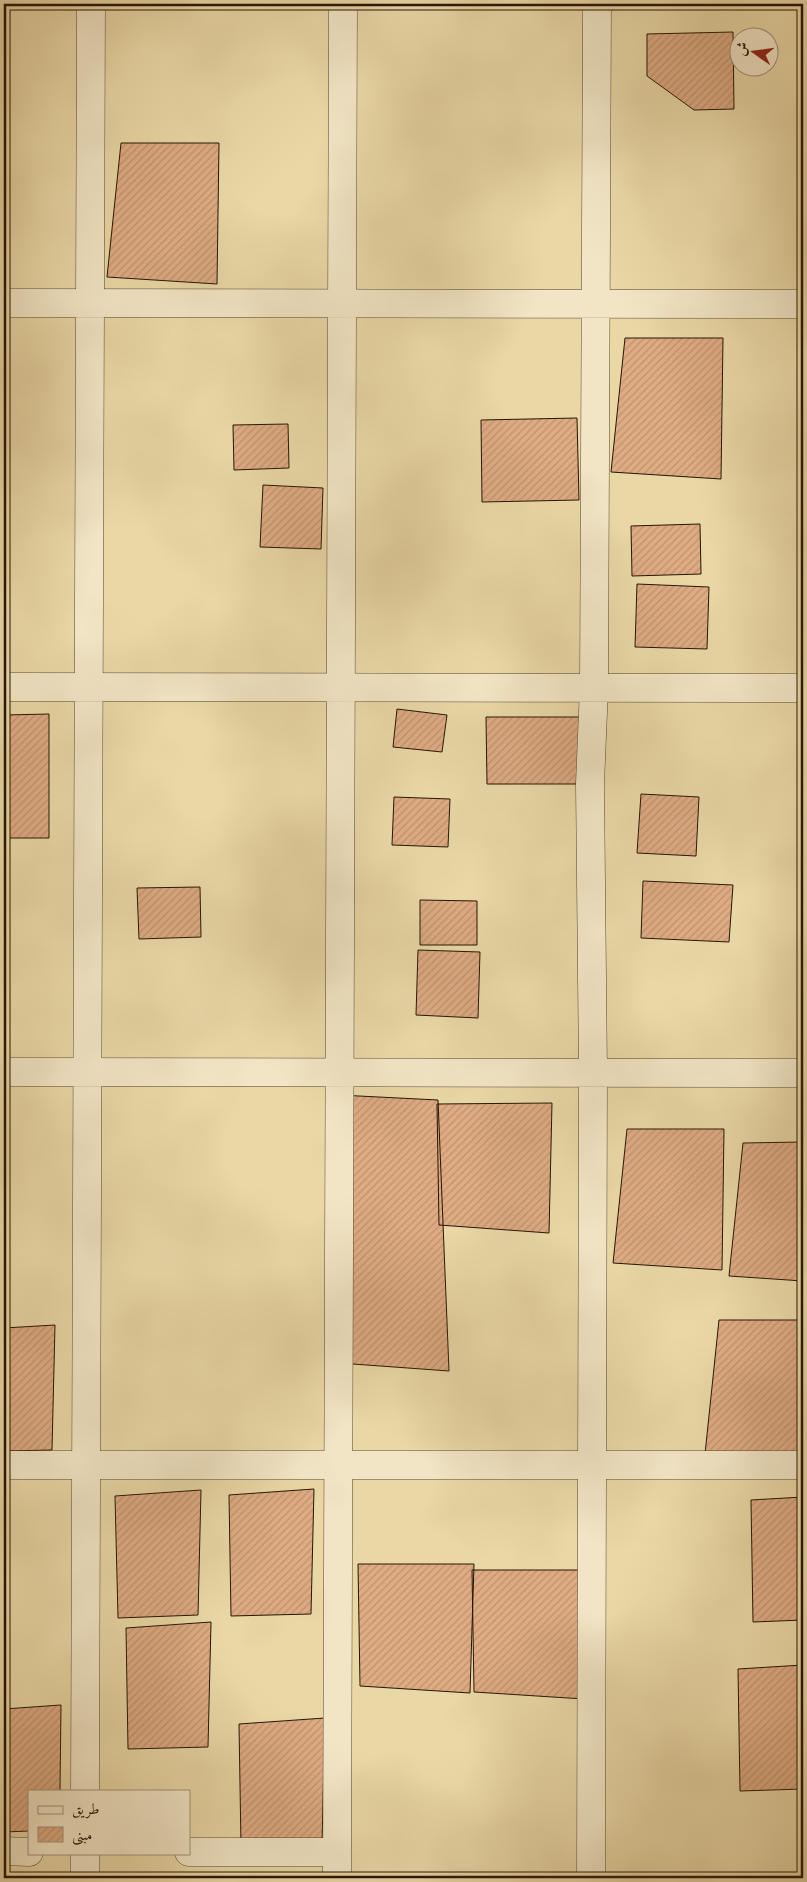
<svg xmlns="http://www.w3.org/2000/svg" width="807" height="1882" viewBox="0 0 807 1882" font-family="'Libre Caslon Text',Amiri,serif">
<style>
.building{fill:url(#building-hatch);stroke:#271602}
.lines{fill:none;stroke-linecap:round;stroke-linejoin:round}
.minor-casing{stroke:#58462b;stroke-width:29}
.minor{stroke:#f1e5c5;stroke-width:28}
</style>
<defs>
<pattern id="building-hatch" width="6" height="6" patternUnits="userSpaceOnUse" patternTransform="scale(1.25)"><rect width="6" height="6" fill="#deab83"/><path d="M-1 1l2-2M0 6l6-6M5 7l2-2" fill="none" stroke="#be9270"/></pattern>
</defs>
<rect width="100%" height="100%" fill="#e9d7a6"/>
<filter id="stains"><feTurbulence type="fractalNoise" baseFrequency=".004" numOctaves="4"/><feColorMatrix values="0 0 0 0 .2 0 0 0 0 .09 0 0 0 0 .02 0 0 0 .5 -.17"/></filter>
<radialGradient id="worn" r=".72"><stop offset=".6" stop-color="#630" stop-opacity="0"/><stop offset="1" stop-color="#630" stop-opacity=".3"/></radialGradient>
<path class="building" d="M733,32L734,109L694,110L647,76V34Z
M121,143H219L217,284L107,277Z
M625,338H723L721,479L611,472Z
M577,418L579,500L482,502L481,420Z
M288,424L289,468L234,470L233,425Z
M263,485L323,488L321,549L260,547Z
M700,524L701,574L632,576L631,526Z
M637,584L709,587L707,649L635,647Z
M397,709L447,715L442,752L393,747Z
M49,714V838H4V715Z
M486,717H582V784H487Z
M641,794L699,797L696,856L637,853Z
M394,797L450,799L448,847L392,845Z
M643,881L733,885L729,942L641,938Z
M200,887L201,937L139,939L137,888Z
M420,900L477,901V945H420Z
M418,950L480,952L478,1018L416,1015Z
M339,1095L438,1100L449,1371L339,1363Z
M552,1103L549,1233L439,1225L437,1104Z
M627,1129H724L722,1270L613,1263Z
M803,1142V1281L729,1276L743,1143Z
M719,1320H803V1460L705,1454Z
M55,1325L52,1450L4,1451V1328Z
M314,1489L311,1614L231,1616L229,1495Z
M201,1490L198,1615L118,1618L115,1496Z
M803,1497V1620L753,1622L751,1500Z
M358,1564H474L470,1693L360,1686Z
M472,1570H587L584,1699L474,1692Z
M211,1622L208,1747L128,1749L126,1628Z
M803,1665V1789L740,1791L738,1669Z
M61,1705L60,1791H29V1831L4,1832V1709Z
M325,1718L322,1843L241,1846L239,1724Z"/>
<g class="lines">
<defs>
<path id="minor" d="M4,303L803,304
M4,687L803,688
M4,1072L803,1073
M4,1465H803
M85,1791L91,4
M4,1851L29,1852
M189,1852H337
M85,1878V1853
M337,1878L343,4
M591,1878L593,1073L590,784L594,688L597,4"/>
</defs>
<use href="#minor" class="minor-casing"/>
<use href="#minor" class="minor"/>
</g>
<rect width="807" height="1882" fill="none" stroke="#e9d7a6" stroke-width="20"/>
<rect x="5" y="5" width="797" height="1872" fill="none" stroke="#271602" stroke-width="2.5"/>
<rect x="10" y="10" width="787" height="1862" fill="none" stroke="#271602"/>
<rect x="28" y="1790" width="162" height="65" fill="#f1e5c5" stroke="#a09277"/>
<rect x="38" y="1806" width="25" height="8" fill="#f1e5c5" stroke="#a09277"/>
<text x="72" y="1814" font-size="15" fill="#271602">طريق</text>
<rect x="38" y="1827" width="25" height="15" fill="url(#building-hatch)" stroke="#a09277"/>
<text x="72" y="1840" font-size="15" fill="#271602">مبنى</text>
<g transform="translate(754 52) rotate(284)"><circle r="24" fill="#f1e5c5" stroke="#a09277"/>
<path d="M0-4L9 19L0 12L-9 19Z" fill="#8f2418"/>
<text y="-8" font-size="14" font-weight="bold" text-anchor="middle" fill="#271602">ش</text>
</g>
<rect width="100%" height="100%" filter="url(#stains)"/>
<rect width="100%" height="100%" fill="url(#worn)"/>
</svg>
